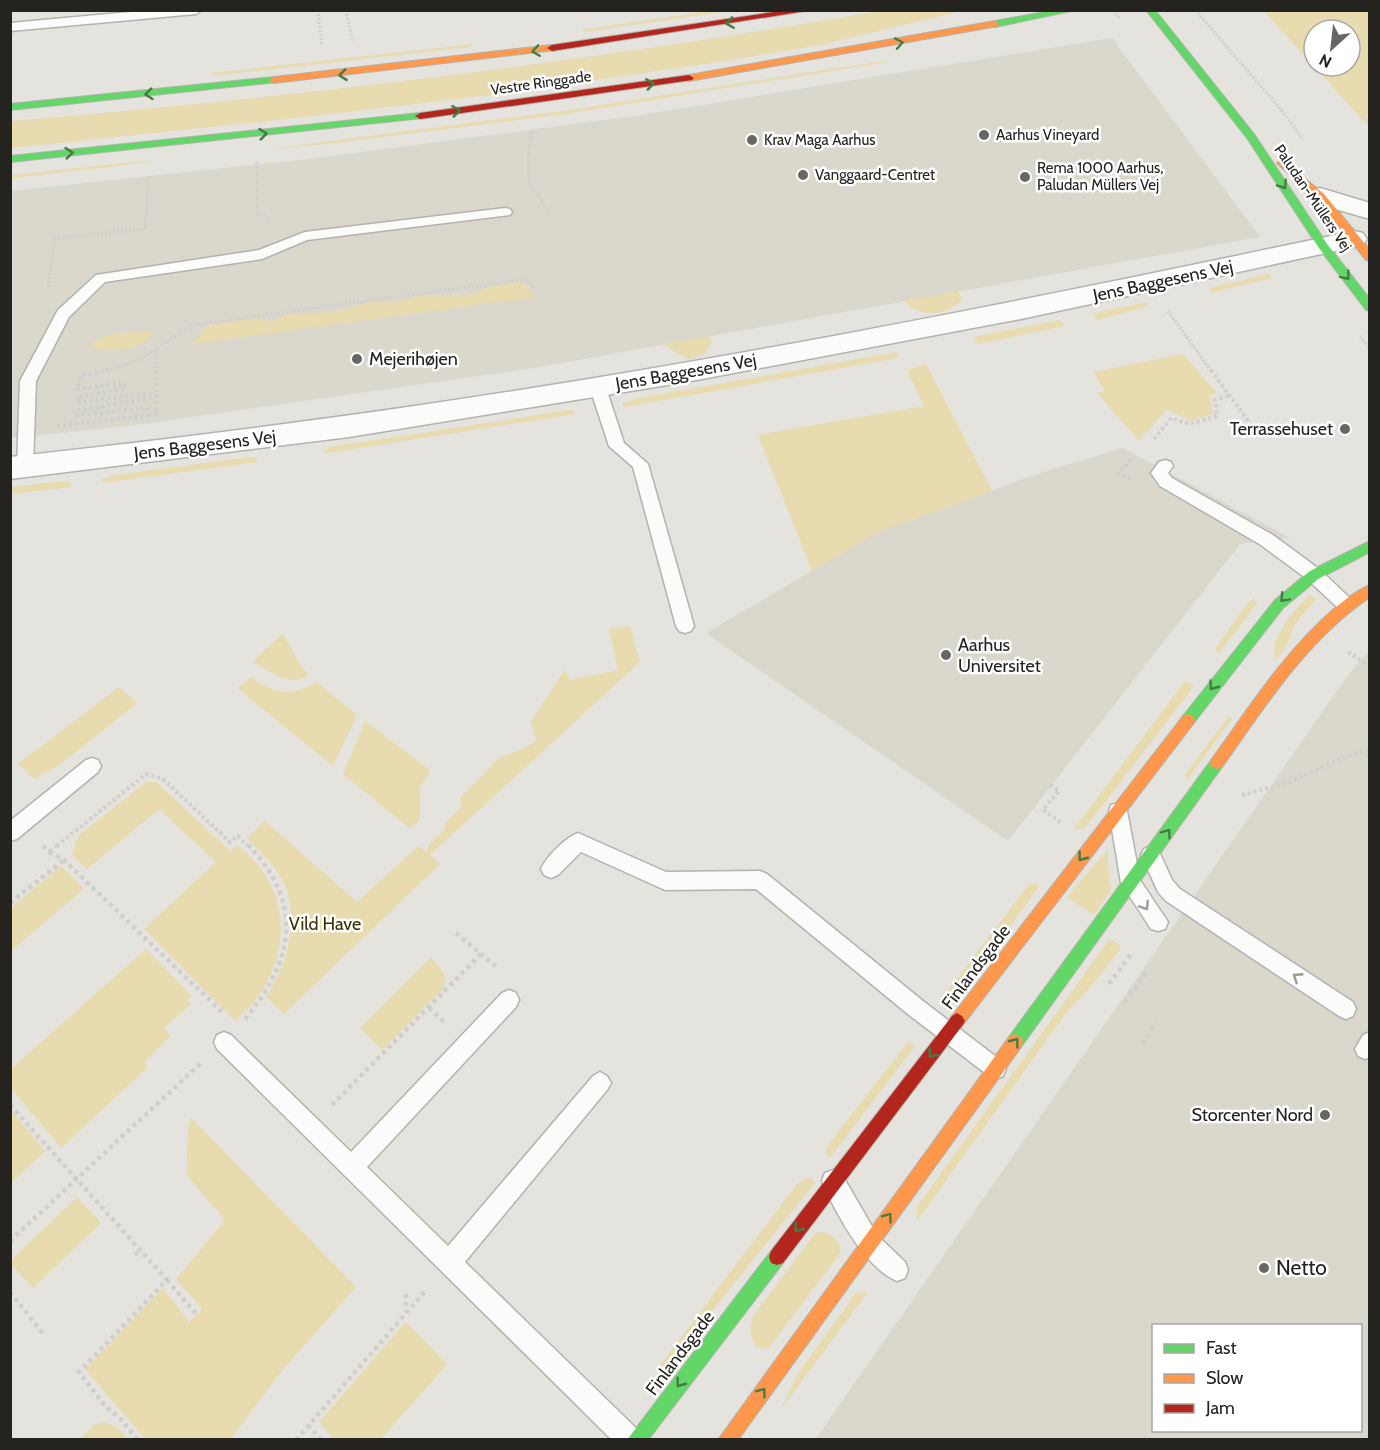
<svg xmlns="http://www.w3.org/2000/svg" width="1380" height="1450" viewBox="0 0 1380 1450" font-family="Cabin,sans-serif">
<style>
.built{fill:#dad7cd;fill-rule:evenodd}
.green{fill:#e8dbb0;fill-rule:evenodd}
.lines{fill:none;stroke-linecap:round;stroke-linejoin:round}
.lane-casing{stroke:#b2b2ae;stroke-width:3}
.street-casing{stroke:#b2b2ae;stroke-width:3}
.fast-casing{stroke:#b2b2ae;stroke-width:2}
.slow-casing{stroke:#b2b2ae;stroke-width:2}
.jam-casing{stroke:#b2b2ae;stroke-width:2}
.path-far2{stroke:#cfcfcd;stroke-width:3;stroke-dasharray:2 2;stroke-linecap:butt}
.path-far1{stroke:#cfcfcd;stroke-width:4;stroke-dasharray:3 3;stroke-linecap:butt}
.path{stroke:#cfcfcd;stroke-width:4.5;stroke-dasharray:4 4;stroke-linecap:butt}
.lane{fill:#fbfbfa;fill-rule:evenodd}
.street{fill:#fbfbfa;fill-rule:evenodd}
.fast{fill:#63d668;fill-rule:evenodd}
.slow{fill:#ff974d;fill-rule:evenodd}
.jam{fill:#b3261e;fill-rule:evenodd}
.oneway{stroke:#447c44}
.oneway2{stroke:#9b9a98}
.poi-dot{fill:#686662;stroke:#fff;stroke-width:2}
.labels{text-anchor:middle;stroke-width:5;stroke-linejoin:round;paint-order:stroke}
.far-street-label{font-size:15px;fill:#252320;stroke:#fff}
.far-poi-label{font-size:15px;fill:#252320;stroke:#fff;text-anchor:start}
.street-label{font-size:18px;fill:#252320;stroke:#fff}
.poi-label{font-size:18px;fill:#252320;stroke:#fff;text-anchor:start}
.park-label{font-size:18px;fill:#3c2f01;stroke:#fff}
.near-poi-label{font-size:21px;fill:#252320;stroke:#fff;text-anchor:start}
</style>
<rect width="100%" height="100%" fill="#e4e3de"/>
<path class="built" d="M1112,38L1260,237L534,368L128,426L11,438V191L308,159L635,116Z
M1123,448L1290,538L1240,544L1008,841L710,636L708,632L880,531L1043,472Z
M1369,650V1439L815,1440L1346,678ZM1154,1326H1360V1430H1154Z"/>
<path class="green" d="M716,10L730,11L584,32L581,30Z
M879,11H961L825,44L712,63L499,94L305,117L11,148V121C301,97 592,61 879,11Z
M1264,11H1369V127ZM1314,30H1350V66H1314Z
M475,44L469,47L212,76V73Z
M876,62H887L565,114L326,144L260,150L563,111Z
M146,161L152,162L11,178V175Z
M1268,274L1273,278L1213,292L1209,288Z
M522,282L536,297L192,344L208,325L256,318L273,322L288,314L333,312L370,302H397L424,295H470L490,287Z
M958,291L962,299C949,317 919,318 904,301Z
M1146,302L1149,306L1098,320L1092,314Z
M1060,320L1065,326L979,344L975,342L974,337Z
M154,332C142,352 109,352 88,347C104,330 133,332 154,332Z
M710,336L712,342L704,354L688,360L663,344Z
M897,352L898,358L624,407L622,404L634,399Z
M1183,354L1217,393L1210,396L1213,414L1190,421L1167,409L1139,441L1097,393L1105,391L1093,372Z
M926,364L992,491L880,531L812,571L758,435L924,406L907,370Z
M570,410L575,412V414L335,452L325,453L323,451L330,447Z
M252,457L256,458L257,462L108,482H102L101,480L114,475Z
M64,481L70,482L71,487L11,494V487Z
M1310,594L1315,599C1311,608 1302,614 1297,622C1289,634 1288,648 1278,658L1274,656C1274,631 1294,611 1310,594Z
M1254,598L1257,604L1219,653L1216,651V647L1248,603Z
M630,626L640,662L430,855L440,864L438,866L284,1014L266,997C287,966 301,917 283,881C274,864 259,852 247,838L265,821L357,902L418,846L426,852L430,843L444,831L445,823L461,807L460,798L499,758L527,747L536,740L531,721L565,670L570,680L618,670L609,629Z
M282,634C293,648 295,661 309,675C290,688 269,672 253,661Z
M251,677C277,695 290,697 317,682L357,715L333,766L237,688Z
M1185,681L1193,685L1192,689L1085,828L1073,830Z
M119,687L137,703L61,764L34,779L18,764Z
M1229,716L1232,719L1187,780L1185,774Z
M365,721L430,770L420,789V821L409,828L343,774Z
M146,782H156L230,851L237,845C299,890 292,974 235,1021L144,929L216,862L159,809L87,869L72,855L78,836Z
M1108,849V867L1111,890L1094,915L1067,897Z
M61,866L84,889L11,951V908Z
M1034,883L1039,887L957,998H942L1029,884Z
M1112,940L1119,944L1120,950L1088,990L1066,1013L917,1221L916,1208L1108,941Z
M146,949L192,996L187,1000L191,1004L164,1028L171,1036L144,1062L148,1067L61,1148L11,1088V1069Z
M431,957L445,975L444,988L382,1050L360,1028Z
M908,1042L915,1046L830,1158L825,1153L831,1141Z
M11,1111L45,1151L11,1183H10Z
M191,1118L356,1287L280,1373L231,1439H145L85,1369L163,1288L189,1322L202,1309L176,1279L225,1220L187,1176L188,1128Z
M810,1177L815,1183L657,1380V1369L797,1184Z
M77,1197L101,1223L33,1288L11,1264V1260Z
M824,1232C835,1236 839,1241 841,1252L768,1349L756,1347C750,1337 749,1330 752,1318L815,1233Z
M868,1292L781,1409L796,1376L856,1293Z
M406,1322L447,1364L381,1439H334L319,1422Z
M105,1422L118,1428L128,1439H80L95,1424Z"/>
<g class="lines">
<defs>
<path id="lane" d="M152,10H202L196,14L10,31V23Z
M505,208L510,209L512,212L510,215L307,240L262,259L105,282L69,317L36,381L33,466L31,470H19L17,466L20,381L58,310L96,275L259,250L305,232Z
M598,383L603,384L606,388L624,443L648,464L694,626L691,631L685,633L679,631L676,626L633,467L609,446L590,388L593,384Z
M1165,460L1171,462L1173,466L1168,473L1172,478L1273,535L1319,569L1351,599L1353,604L1351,609L1345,611L1339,609L1307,579L1261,545L1160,486L1151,473L1159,462Z
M92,758L98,760L101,766L98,772L17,839L10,841V821L86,760Z
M1118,803L1125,805L1127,811L1140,880L1168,922L1165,929L1158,931L1151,929L1121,883L1109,811L1111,805Z
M578,833L666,872L760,871L767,874L923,1001L1003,1062L1006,1069L1003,1076L996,1079L989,1076L909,1015L756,889L665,890L581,852L558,875L551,878L544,875L541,869C547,856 565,838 578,833Z
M1151,846L1158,849L1172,880L1180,889L1353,1002L1356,1009L1353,1016L1346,1019L1339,1016L1166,901L1158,892L1141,855L1144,849Z
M509,990L516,993L519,1000L516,1007L367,1167L448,1246L593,1076L600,1072L607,1076L611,1083L607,1090L465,1262L639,1431L642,1440H612L217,1049L214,1042L217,1035L224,1032L231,1035L351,1152L502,993Z
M1370,1032V1057L1365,1059L1358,1056L1355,1049L1363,1035Z
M833,1170L841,1173L877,1235L905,1262L908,1270L905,1278L897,1281C865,1268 835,1212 822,1181L825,1173Z"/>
<path id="street" d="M1320,188L1370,203V219L1311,202L1308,196L1311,190Z
M1354,231L1363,233L1367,239L1363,245L1021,319L686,382L349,437L10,479V457C181,438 351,417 520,390C800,346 1077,290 1354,231Z"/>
<path id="fast" d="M1055,10H1076L995,27L991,24L995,21Z
M1146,10H1155L1254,134L1327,244L1370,299V311L1366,310L1319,248L1247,138Z
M274,77L277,78V82L10,110V104Z
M420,113L425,116L423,118L10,162V156Z
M1370,541V552L1318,579L1283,608L1193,724H1183L1181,720L1183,716L1275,600L1310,571Z
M1217,757L1222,759L1224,763L1222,767L1021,1047L1015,1050L1009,1047L1007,1042L1009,1037L1212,759Z
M777,1249L783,1251L785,1257L783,1263L648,1440H627L771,1251Z"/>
<path id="slow" d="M995,21L999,24L998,26L689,81L684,78L689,75Z
M552,45L555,46V50L274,83L269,80L274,77Z
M1282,160L1324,194L1370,250V261L1366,260L1316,198L1279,165L1277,163Z
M1370,585V597C1306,641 1266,705 1222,767L1217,769L1212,767L1210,763L1212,759C1250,706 1285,651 1335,608C1345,600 1357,590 1370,585Z
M1188,714L1193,716L1195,720L1193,724L962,1026L957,1029L952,1026L949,1021L952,1016L1183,716Z
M1015,1034L1021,1037L1023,1042L1021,1047L738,1440H718L1009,1037Z"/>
<path id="jam" d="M787,10H812L552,51L547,48L552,45Z
M689,75L694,78L692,80L420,119L415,116L420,113Z
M957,1013L962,1016L965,1021L962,1026L783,1263L777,1265L771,1263L769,1257L771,1251L952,1016Z"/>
</defs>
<use href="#lane" class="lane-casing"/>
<use href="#street" class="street-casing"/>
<use href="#fast" class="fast-casing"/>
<use href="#slow" class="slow-casing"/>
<use href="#jam" class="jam-casing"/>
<path class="path-far2" d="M318,10L322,46
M346,10L353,42
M1113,10L1120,19
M1195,10L1279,107L1303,139
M532,132L528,157L529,181L550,215
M257,162V215L265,214L271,221
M48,287L55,238L145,229L149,176
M1168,311L1212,372
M1360,336L1370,349
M103,372L141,359L192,325L527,279L534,289
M157,372V351"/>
<path class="path-far1" d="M1211,370L1254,429
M148,415L156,414L157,370
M57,426L148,415V408L75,416V411L151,398V393L76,402L77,397L124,389V383L77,389L81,376L109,370
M1154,439L1171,418L1189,424L1217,416L1215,400L1230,395
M1131,479L1118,473L1133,457
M1348,652L1370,666
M1050,785L1059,791L1043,810L1062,823
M1242,795L1287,783L1352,754L1370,750
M57,846L146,774L163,779L230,842L238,836L248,846"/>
<path class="path" d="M43,846L49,852L59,844
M49,852L64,860L222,1012
M10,903L64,860
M456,933L499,969
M1109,984L1131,954
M1125,1002L1146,973
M429,1008L445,1023
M245,1019C295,960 304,901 247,844
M1143,1044L1156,1023
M10,1105L167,1280L79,1372L107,1408L119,1417L138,1440
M332,1105L481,954
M10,1241L201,1063
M135,1255L141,1249
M167,1280L197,1315
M10,1292L44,1335
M406,1294V1312
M308,1425L321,1440
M296,1440L427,1289"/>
<use href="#lane" class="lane"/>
<use href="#street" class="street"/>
<use href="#fast" class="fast"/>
<use href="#slow" class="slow"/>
<use href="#jam" class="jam"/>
</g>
<defs><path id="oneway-chevron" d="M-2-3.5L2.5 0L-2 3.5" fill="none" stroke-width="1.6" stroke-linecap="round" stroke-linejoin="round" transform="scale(1.5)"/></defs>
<g class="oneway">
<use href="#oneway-chevron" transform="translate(730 23) rotate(171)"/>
<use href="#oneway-chevron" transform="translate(899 43) rotate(-11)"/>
<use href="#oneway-chevron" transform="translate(536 51) rotate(172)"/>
<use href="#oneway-chevron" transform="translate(343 75) rotate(173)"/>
<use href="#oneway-chevron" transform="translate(650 84) rotate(-8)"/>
<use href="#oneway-chevron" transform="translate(149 94) rotate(174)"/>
<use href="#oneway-chevron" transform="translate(456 111) rotate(-7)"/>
<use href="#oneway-chevron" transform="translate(263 134) rotate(-6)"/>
<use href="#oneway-chevron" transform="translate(69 153) rotate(-6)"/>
<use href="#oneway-chevron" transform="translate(1283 185) rotate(57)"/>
<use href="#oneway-chevron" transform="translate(1346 276) rotate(52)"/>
<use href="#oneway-chevron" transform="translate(1284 598) rotate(133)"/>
<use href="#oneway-chevron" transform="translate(1213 686) rotate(127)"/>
<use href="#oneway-chevron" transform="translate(1167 833) rotate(-54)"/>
<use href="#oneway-chevron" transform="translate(1082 857) rotate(127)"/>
<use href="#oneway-chevron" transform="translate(1015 1042) rotate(-53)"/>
<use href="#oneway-chevron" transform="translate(932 1054) rotate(128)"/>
<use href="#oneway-chevron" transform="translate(888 1217) rotate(-54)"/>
<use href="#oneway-chevron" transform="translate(798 1228) rotate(127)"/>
<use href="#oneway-chevron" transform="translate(680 1383) rotate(127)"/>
<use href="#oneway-chevron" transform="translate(762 1392) rotate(-54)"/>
</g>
<g class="oneway2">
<use href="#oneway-chevron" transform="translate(1145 906) rotate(57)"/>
<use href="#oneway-chevron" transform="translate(1297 977) rotate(-147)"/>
</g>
<g class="poi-dot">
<circle cx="984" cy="135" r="6"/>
<circle cx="752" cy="140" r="6"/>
<circle cx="803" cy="175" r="6"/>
<circle cx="1025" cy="177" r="6"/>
<circle cx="357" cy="359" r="6"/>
<circle cx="1345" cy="429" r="6"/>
<circle cx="946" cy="655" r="6"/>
<circle cx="1325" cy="1115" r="6"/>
<circle cx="1264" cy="1268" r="6"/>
</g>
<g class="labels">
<g class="far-street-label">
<text transform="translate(541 83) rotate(-8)" y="5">Vestre Ringgade</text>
<text transform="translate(1313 198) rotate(56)" y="5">Paludan-Müllers Vej</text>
</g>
<g class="far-poi-label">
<text x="996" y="140">Aarhus Vineyard</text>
<text x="764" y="145">Krav Maga Aarhus</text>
<text x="1037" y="173">Rema 1000 Aarhus,<tspan x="1037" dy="17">Paludan Müllers Vej</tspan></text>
<text x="815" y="180">Vanggaard-Centret</text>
</g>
<g class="street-label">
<text transform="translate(1163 281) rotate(-12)" y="6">Jens Baggesens Vej</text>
<text transform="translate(686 372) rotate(-10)" y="6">Jens Baggesens Vej</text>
<text transform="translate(205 445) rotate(-7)" y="6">Jens Baggesens Vej</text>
<text transform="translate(976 967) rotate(-53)" y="6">Finlandsgade</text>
<text transform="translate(680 1353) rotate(-53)" y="6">Finlandsgade</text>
</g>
<g class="poi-label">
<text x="369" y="365">Mejerihøjen</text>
<text x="1333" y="435" text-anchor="end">Terrassehuset</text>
<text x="958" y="651">Aarhus<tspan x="958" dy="21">Universitet</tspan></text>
<text x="1313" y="1121" text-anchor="end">Storcenter Nord</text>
</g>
<g class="park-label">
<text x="325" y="930">Vild Have</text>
</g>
<g class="near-poi-label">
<text x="1276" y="1275">Netto</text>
</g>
</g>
<rect width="1380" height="1450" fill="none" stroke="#252320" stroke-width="24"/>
<rect x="1152" y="1324" width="210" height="108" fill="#ffffff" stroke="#a8a7a6" stroke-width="1.5"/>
<rect x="1164" y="1344" width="30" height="9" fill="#63d668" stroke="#a8a7a6" stroke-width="1.5"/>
<text x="1206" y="1354" font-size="18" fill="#252320">Fast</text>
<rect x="1164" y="1374" width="30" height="9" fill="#ff974d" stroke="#a8a7a6" stroke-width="1.5"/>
<text x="1206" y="1384" font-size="18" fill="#252320">Slow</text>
<rect x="1164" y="1404" width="30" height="9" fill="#b3261e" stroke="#a8a7a6" stroke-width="1.5"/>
<text x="1206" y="1414" font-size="18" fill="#252320">Jam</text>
<g transform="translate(1332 48) rotate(207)"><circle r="28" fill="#ffffff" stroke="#a8a7a6" stroke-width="1.5"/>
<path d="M0-4.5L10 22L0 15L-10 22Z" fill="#686662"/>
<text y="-9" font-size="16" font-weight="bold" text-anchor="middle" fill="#252320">N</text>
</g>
</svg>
